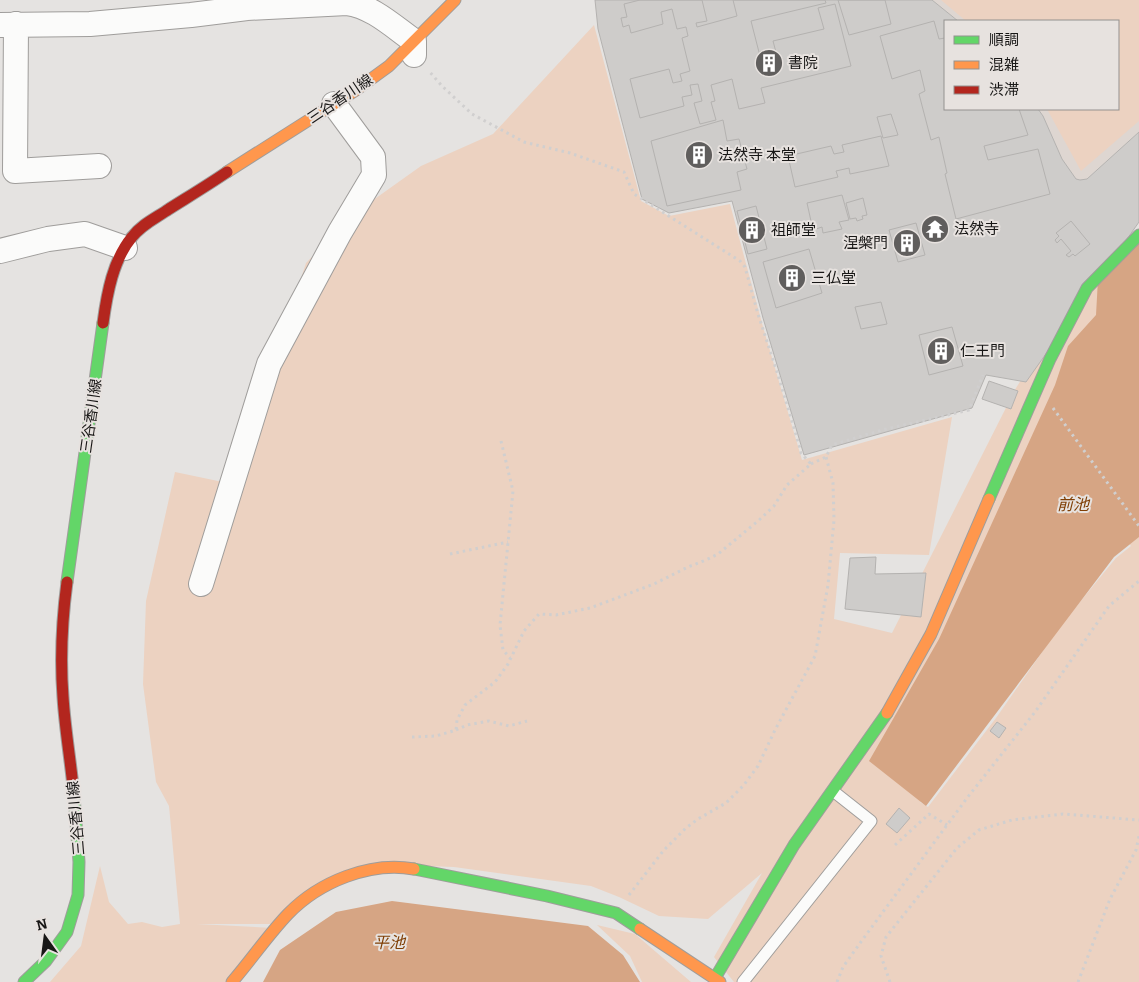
<svg xmlns="http://www.w3.org/2000/svg" width="1139" height="982" viewBox="0 0 1139 982" font-family="Bitter,'Noto Sans JP',serif">
<style>
.built{fill:#ded6d1}
.green{fill:#ecd2c1;fill-rule:evenodd}
.water{fill:#d6a584}
.building{fill:#ceccca;stroke:#b4b2b0}
.lines{fill:none;stroke-linecap:round;stroke-linejoin:round}
.lane-casing{stroke:#9f9d9b;stroke-width:13}
.street-casing{stroke:#9f9d9b;stroke-width:26}
.fast-casing{stroke:#9f9d9b;stroke-width:13}
.slow-casing{stroke:#9f9d9b;stroke-width:13}
.jam-casing{stroke:#9f9d9b;stroke-width:13}
.path{stroke:#d0cfcf;stroke-width:3;stroke-dasharray:2.5 4;stroke-linecap:butt}
.lane{stroke:#fbfbfa;stroke-width:11}
.street{stroke:#fbfbfa;stroke-width:24}
.fast{stroke:#63d668;stroke-width:11}
.slow{stroke:#ff974d;stroke-width:11}
.jam{stroke:#b3261e;stroke-width:11}
.labels{text-anchor:middle;stroke-width:4;stroke-linejoin:round;paint-order:stroke}
.poi-label{font-size:15px;fill:#181716;stroke:#e7e2df;text-anchor:start}
.street-label{font-size:15px;fill:#181716;stroke:#e7e2df}
.water-label{font-size:16px;font-style:italic;fill:#7f3e04;stroke:#e7e2df}
</style>
<rect width="100%" height="100%" fill="#e5e3e1"/>
<path class="built" d="M932,0H1139V132L1087,179L1080,180L1076,179L1062,159L1043,116L1038,109H1118V21H958Z"/>
<path class="green" d="M941,0H1139V121L1081,171L1047,109H1118V21H966Z
M594,25L641,201L669,216L730,204L763,327L802,460L952,417L929,555L840,553L834,619L892,633L1016,388L1082,284L1139,242V982H734L714,957L762,873L708,919L659,916L619,897L591,886L454,867L373,864L273,924H197L273,928L228,982H50L81,946L100,866L109,902L128,924L142,922L162,927L180,924L169,806L156,782L143,684L146,601L175,472L237,485L256,417L306,263L355,213L421,166L493,134ZM1103,509L1131,546L1116,558L1061,625L996,718L928,807L920,802Z
M597,925L635,934L691,982H642L630,956Z"/>
<path class="water" d="M1139,243V537L1114,557L926,806L869,761L939,639L1055,385L1068,346L1096,315L1098,279Z
M392,901L588,926L623,955L640,982H263L280,950L336,912Z"/>
<path class="building" d="M595,0H932L958,21H945V109H1038L1043,116L1062,159L1076,179L1080,180L1087,179L1139,132V222L1026,382L986,375L972,408L804,455L763,318L732,201L669,213L642,199L598,29Z
M640,0H702L707,21L696,23L697,27L737,16L733,0H825L826,3L751,21L761,60L777,56L773,41L824,29L818,8L835,4L851,66L761,88L765,103L739,109L732,79L711,85L715,101L711,102L716,120L700,124L694,103L702,101L698,84L690,85L692,95L682,97L684,106L640,118L630,79L669,69L673,83L682,81L680,74L690,71L682,38L688,36L686,27L677,29L672,9L661,12L663,24L631,33L629,25L623,27L621,18L627,17L624,4Z
M838,0H885L891,24L849,35Z
M934,21L939,39L945,38V109H1019L1028,135L984,146L988,160L1038,149L1050,194L956,219L945,174L947,173L939,137L931,140L919,94L925,91L920,70L892,79L880,36Z
M891,114L898,135L883,138L877,117Z
M723,120L727,141L739,139L747,169L737,172L741,190L667,206L651,141Z
M881,136L889,166L850,174L849,168L836,171L838,177L795,187L788,156L831,146L834,154L844,152L842,145Z
M842,195L849,220L839,222L842,229L823,233L822,227L813,230L807,203Z
M863,198L867,215L862,216L863,219L857,221L856,218L850,219L846,203Z
M756,206L767,249L748,254L737,211Z
M1071,221L1090,244L1075,256L1073,254L1069,257L1066,255L1071,251L1061,239L1057,243L1055,240L1059,236L1056,233Z
M916,223L925,255L898,262L889,230Z
M809,249L822,293L776,308L763,262Z
M881,302L887,324L861,329L855,307Z
M952,327L963,366L929,375L919,335Z
M989,381L1018,391L1011,409L982,399Z
M876,557L875,574L926,573L921,617L845,609L850,558Z
M997,722L1006,728L999,738L990,731Z
M899,808L910,818L897,833L886,824Z"/>
<g class="lines">
<defs>
<path id="lane" d="M743,982L871,821L833,791"/>
<path id="street" d="M16,24L15,171L99,166
M0,25L90,24L191,15L247,8L347,3C372,6 394,27 414,41V55
M0,251L48,239L85,234L125,248
M201,584L269,364L340,232L374,175L373,157L334,104"/>
<path id="fast" d="M989,499L1050,359L1087,288L1139,235
M67,582L103,323
M414,869L547,896L616,913L640,929
M715,978L794,845L887,713
M24,982L46,961L67,932L78,895L79,862L74,796"/>
<path id="slow" d="M227,172L356,90L389,66L455,0
M887,713L931,634L989,499
M640,929L720,982
M232,982C251,960 268,935 288,914C319,882 370,861 414,869"/>
<path id="jam" d="M103,323C107,293 113,260 132,237C142,224 156,218 169,209C188,197 208,185 227,172
M67,582C62,620 60,658 63,697C65,730 71,763 74,796"/>
</defs>
<use href="#lane" class="lane-casing"/>
<use href="#street" class="street-casing"/>
<use href="#fast" class="fast-casing"/>
<use href="#slow" class="slow-casing"/>
<use href="#jam" class="jam-casing"/>
<path class="path" d="M1053,408L1139,526
M501,441L513,491L500,625L503,650L510,658
M811,464L826,457L832,445L882,430L969,410L983,375
M450,554L508,542
M456,730L467,725L489,721L509,726L527,721
M412,737L436,736L456,730L457,720L465,705L495,682L508,664L524,631L539,614L556,615L590,608L654,584L688,567L706,560L718,554L758,521L774,506L787,485L811,464L801,453L800,448L778,375L758,314L745,267L740,261L634,194L624,172L570,153L524,142L472,114L442,86L428,70
M895,845L929,814L947,825
M629,895L664,850L686,828L698,819L726,803L743,786L758,766L775,730L815,656L828,585L834,520L833,483L826,457
M837,982L843,967L863,939L967,798L1035,712L1109,606L1139,581
M890,982L881,956L886,937L957,848L979,830L1012,820L1063,814L1139,820
M1078,982L1110,899L1136,850L1139,836"/>
<use href="#lane" class="lane"/>
<use href="#street" class="street"/>
<use href="#fast" class="fast"/>
<use href="#slow" class="slow"/>
<use href="#jam" class="jam"/>
</g>
<defs>
<symbol id="building-disc" viewBox="-11 -11 22 22"><circle r="9.5" fill="#605e5d" stroke="#e7e2df"/><path d="M-4-6H4V6H1V3H-1V6H-4ZM-2.5-4.3h1.7v1.8h-1.7ZM.8-4.3h1.7v1.8H.8ZM-2.5-1h1.7V.8h-1.7ZM.8-1h1.7V.8H.8Z" fill="#fff"/></symbol>
<symbol id="temple-disc" viewBox="-11 -11 22 22"><circle r="9.5" fill="#605e5d" stroke="#e7e2df"/><path d="M0-6L5-2H3V0L6.5 2.5H4V6H1.5V3h-3V6H-4V2.5H-6.5L-3 0V-2H-5Z" fill="#fff"/></symbol>
</defs>
<g fill-rule="evenodd">
<use href="#building-disc" x="753" y="47" width="32" height="32"/>
<use href="#building-disc" x="683" y="139" width="32" height="32"/>
<use href="#temple-disc" x="919" y="213" width="32" height="32"/>
<use href="#building-disc" x="736" y="214" width="32" height="32"/>
<use href="#building-disc" x="891" y="227" width="32" height="32"/>
<use href="#building-disc" x="776" y="262" width="32" height="32"/>
<use href="#building-disc" x="925" y="335" width="32" height="32"/>
</g>
<g class="labels">
<g class="poi-label">
<text x="788" y="68">書院</text>
<text x="718" y="160">法然寺 本堂</text>
<text x="954" y="234">法然寺</text>
<text x="771" y="235">祖師堂</text>
<text x="888" y="248" text-anchor="end">涅槃門</text>
<text x="811" y="283">三仏堂</text>
<text x="960" y="356">仁王門</text>
</g>
<g class="street-label">
<text transform="translate(340 99) rotate(-34)" y="5">三谷香川線</text>
<text transform="translate(91 416) rotate(-82)" y="5">三谷香川線</text>
<text transform="translate(76 818) rotate(-95)" y="5">三谷香川線</text>
</g>
<g class="water-label">
<text x="1073" y="510">前池</text>
<text x="389" y="948">平池</text>
</g>
</g>
<rect x="944" y="20" width="175" height="90" fill="#e7e2df" stroke="#94918f"/>
<rect x="954" y="36" width="25" height="8" fill="#63d668" stroke="#94918f"/>
<text x="989" y="45" font-size="15" fill="#181716">順調</text>
<rect x="954" y="61" width="25" height="8" fill="#ff974d" stroke="#94918f"/>
<text x="989" y="70" font-size="15" fill="#181716">混雑</text>
<rect x="954" y="86" width="25" height="8" fill="#b3261e" stroke="#94918f"/>
<text x="989" y="95" font-size="15" fill="#181716">渋滞</text>
<g transform="translate(45 937) rotate(346)" stroke="#e7e2df" stroke-width="4" paint-order="stroke">
<path d="M0-4L9 19L0 12L-9 19Z" fill="#181716"/>
<text y="-8" font-size="14" font-weight="bold" text-anchor="middle" fill="#181716">N</text>
</g>
</svg>
